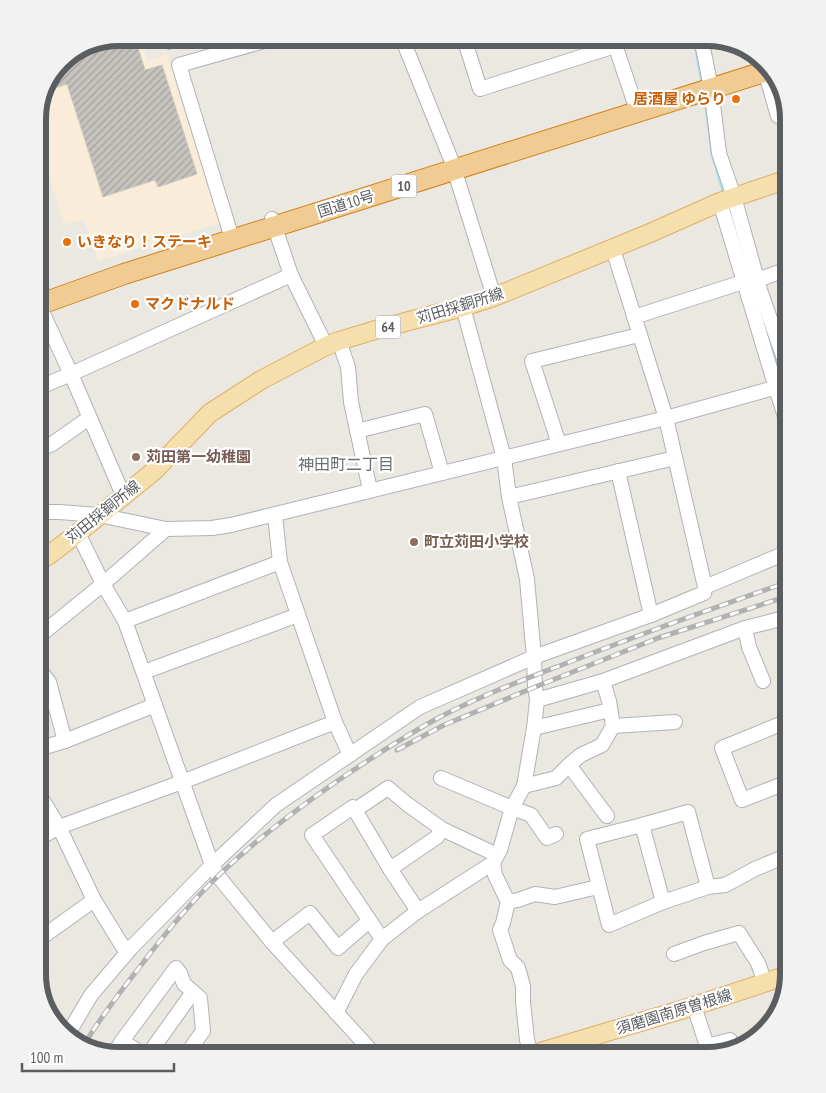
<svg xmlns="http://www.w3.org/2000/svg" width="826" height="1093" viewBox="0 0 826 1093" font-family="'PT Sans Narrow','Noto Sans JP',sans-serif">
<style>
.commercial{fill:#f9edd9}
.lines{fill:none;stroke-linecap:round;stroke-linejoin:round}
.stream{stroke:#a8ddf4;stroke-width:3}
.building{fill:url(#building-hatch);stroke:#cfc9c1}
.minor-casing{stroke:#afb3b6;stroke-width:16}
.major-casing{stroke:#e0ae66;stroke-width:20}
.highway-casing{stroke:#d3811a;stroke-width:22}
.minor{stroke:#fff;stroke-width:14}
.major{stroke:#f5e0ad;stroke-width:18}
.highway{stroke:#f0cc94;stroke-width:20}
.rail-casing{stroke:#b0b1b1;stroke-width:5}
.rail{stroke:#fff;stroke-width:3;stroke-dasharray:9;stroke-linecap:butt}
.food-dot{fill:#e8710a;stroke:#fff;stroke-width:2}
.education-dot{fill:#8d6e63;stroke:#fff;stroke-width:2}
.labels{text-anchor:middle;stroke-width:4.5;stroke-linejoin:round;paint-order:stroke}
.shield{fill:#fff;stroke:#8c8e90;stroke-width:1}
.shield-label{font-size:14px;font-weight:bold;fill:#5a5e61}
.food-label{font-size:15px;font-weight:bold;fill:#c56008;stroke:#fff;text-anchor:start}
.street-label{font-size:15px;fill:#5a5e61;stroke:#fff}
.education-label{font-size:15px;font-weight:bold;fill:#785e54;stroke:#fff;text-anchor:start}
.neighbourhood-label{font-size:16px;fill:#6b7073;stroke:#fff}
.rim{fill:none;stroke:#5a5e61;stroke-width:6}
</style>
<defs>
<pattern id="building-hatch" width="6" height="6" patternUnits="userSpaceOnUse" patternTransform="scale(1.25)"><rect width="6" height="6" fill="#c6c3be"/><path d="M-1 1l2-2M0 6l6-6M5 7l2-2" fill="none" stroke="#a4a29e"/></pattern>
</defs>
<rect width="100%" height="100%" fill="#ebe8e2"/>
<polygon class="commercial" points="120,38 140,38 148,61 167,54 220,223 98,261 84,220 64,224 38,141 38,114 65,58"/>
<g class="lines">
<g class="stream">
<polyline points="694,38 702,83"/>
<polyline points="705,97 712,154 724,194"/>
<polyline points="764,321 783,382"/>
<polyline points="785,388 788,399"/>
</g>
</g>
<g class="building">
<polygon points="120,38 135,38 145,70 162,65 197,174 158,187 155,180 103,197 67,84 50,90 65,58"/>
<polygon points="164,38 202,38 202,39 168,50"/>
</g>
<g class="lines">
<g class="minor-casing">
<g id="minor">
<polyline points="402,38 452,162 494,297"/>
<polyline points="464,38 480,89 615,46"/>
<polyline points="701,38 711,88 719,153 734,197 760,290 788,370"/>
<polyline points="613,39 635,104"/>
<polyline points="763,64 778,116 787,114"/>
<polyline points="720,202 776,388 788,426"/>
<polyline points="272,219 291,275 326,346"/>
<polyline points="230,232 179,65 275,38"/>
<polyline points="757,280 788,269"/>
<polyline points="38,303 71,374 123,495"/>
<polyline points="634,317 743,282"/>
<polyline points="339,341 348,367 351,402 370,490"/>
<polyline points="38,388 71,374 291,275"/>
<polyline points="357,431 425,414 442,473"/>
<polyline points="559,444 532,361 639,335"/>
<polyline points="38,450 52,444 89,418"/>
<polyline points="618,471 651,615"/>
<polyline points="509,497 675,458"/>
<polyline points="38,512 59,512 99,515 166,529 212,528 231,525 666,418 788,384"/>
<polyline points="275,515 280,562 335,722 350,755"/>
<polyline points="78,533 103,584 125,621 212,865 218,876 272,942 375,1055"/>
<polyline points="705,587 788,552"/>
<polyline points="125,621 280,562"/>
<polyline points="745,628 749,647 763,681"/>
<polyline points="38,637 103,584 166,529"/>
<polyline points="38,668 49,682 65,741"/>
<polyline points="144,672 298,615"/>
<polyline points="537,700 603,681 745,628 788,617"/>
<polyline points="613,726 675,722"/>
<polyline points="534,728 610,710"/>
<polyline points="38,749 65,741 155,705"/>
<polyline points="569,765 607,816"/>
<polyline points="441,778 512,808 531,815 547,838 556,834"/>
<polyline points="788,782 742,800 722,748 788,721"/>
<polyline points="524,786 556,778 569,765 581,755 602,745 613,726 609,701 603,681"/>
<polyline points="38,793 59,827 94,900 123,947 131,948"/>
<polyline points="355,810 353,807 312,835 382,939"/>
<polyline points="642,825 663,902"/>
<polyline points="38,839 59,827 182,782 335,722"/>
<polyline points="493,863 495,875 508,902 503,923 500,930 510,960 518,968 523,986 523,1002 527,1040 531,1055"/>
<polyline points="390,869 437,837 442,829"/>
<polyline points="708,887 688,812 642,825 587,839 609,925 663,902 708,887 725,885 755,869 788,855"/>
<polyline points="508,902 518,900 535,894 555,897 598,887"/>
<polyline points="418,911 390,869 355,810 388,788 407,804 442,829 497,855"/>
<polyline points="38,940 94,900"/>
<polyline points="272,942 310,913 338,948 369,921"/>
<polyline points="674,954 704,943 739,933 758,963 765,983"/>
<polyline points="694,1006 707,1046 730,1040 732,1048"/>
<polyline points="336,1013 356,974 382,939 418,911 493,863 500,850 512,808 524,786 534,728 537,700 535,687 534,657 527,579 509,497 504,458 463,307"/>
<polyline points="68,1034 91,995 131,948 212,865 276,805 420,707 534,657 651,615 704,593 705,587 666,418 613,249"/>
<polyline points="113,1055 122,1041"/>
<polyline points="144,1055 122,1041 176,968 180,973 184,984 200,998 203,1031 186,1055"/>
<polyline points="148,1055 193,992"/>
</g>
</g>
<g class="major-casing">
<g id="major">
<polyline points="38,561 49,555 78,533 154,471 210,413 261,380 326,346 339,341 382,328 463,307 494,297 650,233 720,202 788,179"/>
<polyline points="530,1055 694,1006 788,975"/>
</g>
</g>
<g class="highway-casing">
<polyline id="highway" points="38,305 124,274 770,70"/>
</g>
<use href="#minor" class="minor"/>
<use href="#major" class="major"/>
<use href="#highway" class="highway"/>
<g class="rail-casing">
<g id="rail">
<polyline points="397,750 444,725 535,687 658,638 788,596"/>
<path d="M 83,1046 C 100,1019 119,993 139,968 C 163,936 189,904 218,876 C 253,842 293,812 333,784 C 368,760 403,737 440,717 C 482,695 528,678 572,661 C 644,633 716,607 788,582"/>
</g>
</g>
<use href="#rail" class="rail"/>
</g>
<g class="food-dot">
<circle cx="736" cy="99" r="5"/>
<circle cx="67" cy="242" r="5"/>
<circle cx="135" cy="304" r="5"/>
</g>
<g class="education-dot">
<circle cx="136" cy="457" r="5"/>
<circle cx="414" cy="542" r="5"/>
</g>
<g class="labels">
<g class="shield">
<rect x="391.5" y="174.5" width="25" height="23" rx="4"/>
<rect x="375.5" y="315.5" width="25" height="23" rx="4"/>
</g>
<g class="shield-label">
<text x="404" y="191">10</text>
<text x="388" y="332">64</text>
</g>
<g class="food-label">
<text x="726" y="104" text-anchor="end">居酒屋 ゆらり</text>
<text x="77" y="247">いきなり！ステーキ</text>
<text x="145" y="309">マクドナルド</text>
</g>
<g class="street-label">
<text transform="translate(346 204) rotate(-17)" y="5">国道10号</text>
<text transform="translate(460 306) rotate(-17)" y="5">苅田採銅所線</text>
<text transform="translate(103 512) rotate(-39)" y="5">苅田採銅所線</text>
<text transform="translate(674 1012) rotate(-17)" y="5">須磨園南原曽根線</text>
</g>
<g class="education-label">
<text x="146" y="462">苅田第一幼稚園</text>
<text x="424" y="547">町立苅田小学校</text>
</g>
<g class="neighbourhood-label">
<text x="346" y="470">神田町二丁目</text>
</g>
</g>
<path d="M0 0H826V1093H0ZM119 46H707A73 73 0 0 1 780 119V974A73 73 0 0 1 707 1047H119A73 73 0 0 1 46 974V119A73 73 0 0 1 119 46Z" fill="#f2f2f2" fill-rule="evenodd"/>
<path class="rim" d="M119 46H707A73 73 0 0 1 780 119V974A73 73 0 0 1 707 1047H119A73 73 0 0 1 46 974V119A73 73 0 0 1 119 46Z"/>
<path d="M22 1063v8h152v-8" fill="none" stroke="#5a5e61" stroke-width="2.5"/>
<text x="30" y="1063" font-size="15" fill="#5a5e61" stroke="#ffffff" stroke-width="4" paint-order="stroke">100 m</text>
</svg>
